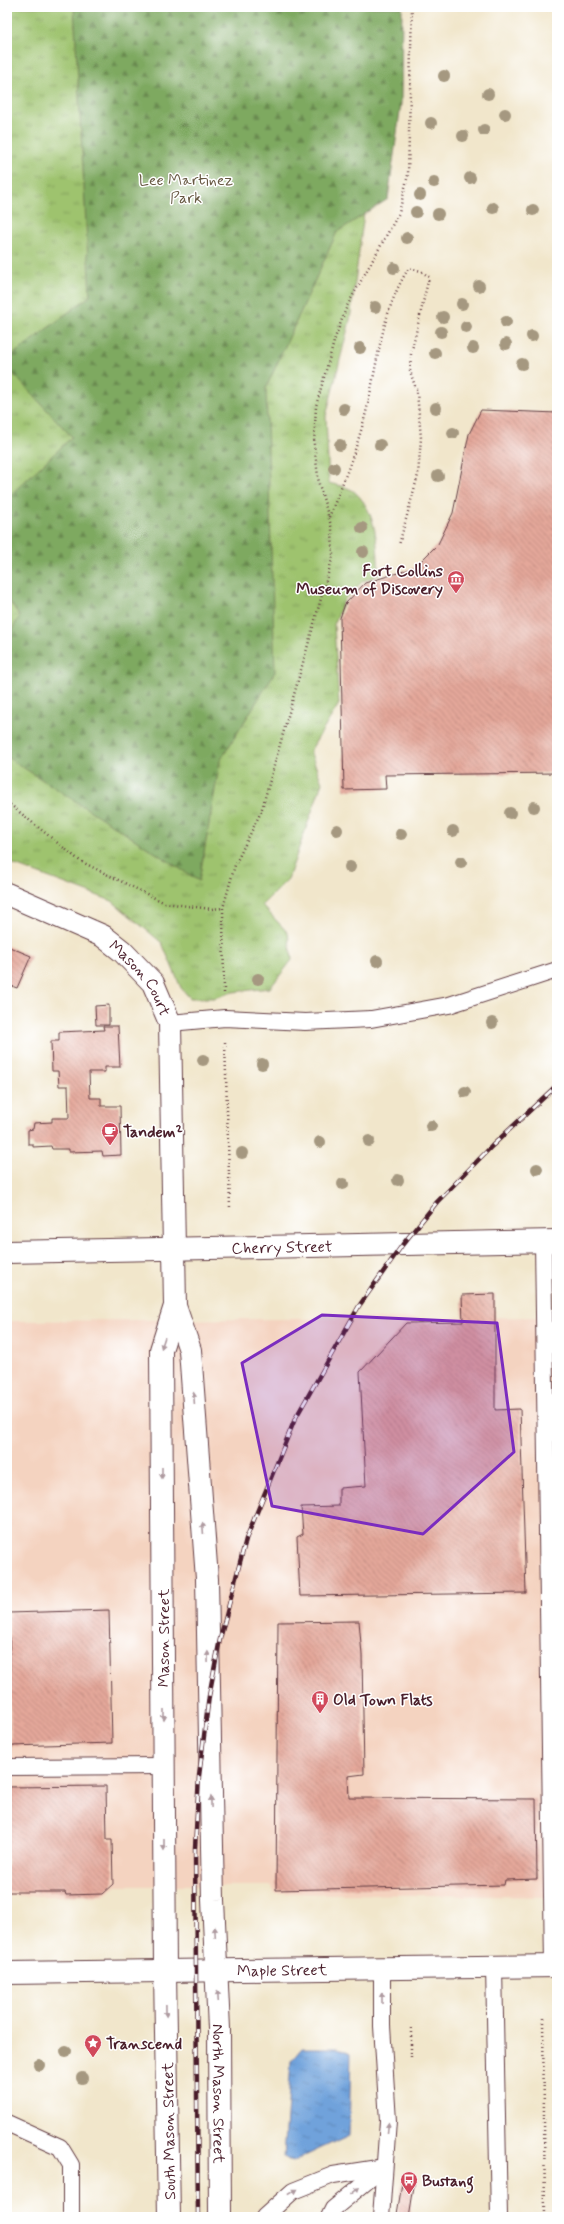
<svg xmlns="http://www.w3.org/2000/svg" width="564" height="2224" viewBox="0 0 564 2224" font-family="Mynerve,sans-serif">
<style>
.built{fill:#f4d3c0}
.grass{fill:url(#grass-tufts);stroke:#74714c}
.forest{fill:url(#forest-firs);stroke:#646446}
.water{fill:url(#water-ripples);stroke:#5c6083}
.building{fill:url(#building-back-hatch)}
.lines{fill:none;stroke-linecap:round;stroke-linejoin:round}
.lane-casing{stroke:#633d43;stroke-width:18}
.street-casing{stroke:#633d43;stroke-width:24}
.secondary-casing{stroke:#633d43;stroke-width:24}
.path{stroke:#633d43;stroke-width:2.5;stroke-dasharray:1 3;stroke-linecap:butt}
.lane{stroke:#fff;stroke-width:16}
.street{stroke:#fff;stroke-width:22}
.secondary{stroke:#fff;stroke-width:22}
.rail-casing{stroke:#4a1f2b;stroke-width:4.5}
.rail{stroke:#fff;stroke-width:3;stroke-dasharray:9;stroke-linecap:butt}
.tree{fill:#a59880}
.oneway{fill:#ae9aa0}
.marked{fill:#7b2cbf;fill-opacity:0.2;stroke:#7b2cbf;stroke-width:3;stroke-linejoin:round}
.labels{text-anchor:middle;stroke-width:3;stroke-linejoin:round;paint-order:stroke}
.park-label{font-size:16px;fill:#675842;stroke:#fff}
.poi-label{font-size:16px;font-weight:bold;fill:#4a1f2b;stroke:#fff;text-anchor:start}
.street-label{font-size:16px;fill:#4a1f2b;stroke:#fff}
</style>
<defs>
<pattern id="grass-tufts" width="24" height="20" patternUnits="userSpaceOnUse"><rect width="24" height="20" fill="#9ec36e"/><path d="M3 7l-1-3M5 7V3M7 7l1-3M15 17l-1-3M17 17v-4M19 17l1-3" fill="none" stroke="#839e5b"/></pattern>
<pattern id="forest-firs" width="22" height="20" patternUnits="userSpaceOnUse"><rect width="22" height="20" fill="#7ea961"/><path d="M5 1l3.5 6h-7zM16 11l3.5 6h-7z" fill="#698950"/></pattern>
<pattern id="water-ripples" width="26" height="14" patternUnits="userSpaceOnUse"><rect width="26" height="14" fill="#6fa2db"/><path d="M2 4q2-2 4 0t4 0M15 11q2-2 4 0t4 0" fill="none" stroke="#5d83b2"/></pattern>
<pattern id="building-back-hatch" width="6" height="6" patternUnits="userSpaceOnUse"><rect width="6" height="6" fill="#e4a79a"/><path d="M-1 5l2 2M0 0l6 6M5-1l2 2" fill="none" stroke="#bb877e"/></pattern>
</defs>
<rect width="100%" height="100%" fill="#fff"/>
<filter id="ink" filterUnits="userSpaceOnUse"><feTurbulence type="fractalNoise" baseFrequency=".025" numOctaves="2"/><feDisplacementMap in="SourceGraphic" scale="8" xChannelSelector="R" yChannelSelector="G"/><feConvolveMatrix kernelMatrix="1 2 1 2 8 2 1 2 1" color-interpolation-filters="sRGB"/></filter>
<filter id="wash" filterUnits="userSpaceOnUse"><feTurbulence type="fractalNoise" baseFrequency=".012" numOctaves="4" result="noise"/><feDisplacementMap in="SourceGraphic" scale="16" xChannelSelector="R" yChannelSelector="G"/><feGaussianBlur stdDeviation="0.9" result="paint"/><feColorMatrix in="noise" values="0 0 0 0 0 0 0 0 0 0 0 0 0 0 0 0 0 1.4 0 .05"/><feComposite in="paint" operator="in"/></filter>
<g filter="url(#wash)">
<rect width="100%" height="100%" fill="#f1e6cb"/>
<polygon class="built" points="557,1317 557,1897 274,1893 272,1886 117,1886 103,1896 7,1896 7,1321"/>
<path class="grass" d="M 7,7 L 391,7 L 350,320 L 326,416 L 329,483 C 336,485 349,487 355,492 C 378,514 377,546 379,575 L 363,581 L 344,600 L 334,625 L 339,704 L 310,751 L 322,783 L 288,879 L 262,905 L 288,933 L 292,960 L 270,988 L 233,992 L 214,998 L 190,998 L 181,988 L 162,943 L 112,901 L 7,862 Z"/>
<polygon class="forest" points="74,7 402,7 401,104 388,199 337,232 266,388 275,672 220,761 199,881 7,757 7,638 20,616 7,598 7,498 72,437 7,367 7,359 90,296"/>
<polygon class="water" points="302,2048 338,2048 351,2053 349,2135 292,2162 284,2157 291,2061"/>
<g id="blocks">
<g class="building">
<polygon points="481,410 557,413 557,773 385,775 386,789 344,790 340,618 345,604 365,583 414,568 438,544 453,513 469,434"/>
<polygon points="7,946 31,956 17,988 9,985 7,990"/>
<polygon points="109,1005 109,1025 96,1025 95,1006"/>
<polygon points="103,1026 118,1026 120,1067 105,1067 105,1072 89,1072 90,1098 101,1098 101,1106 120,1106 121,1155 103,1156 102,1151 69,1152 69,1149 52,1149 51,1146 33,1147 33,1144 28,1144 28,1130 33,1129 34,1123 52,1122 52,1118 69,1118 68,1086 59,1086 58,1071 52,1071 51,1041 59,1041 59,1032 104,1030"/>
<polygon points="495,1294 495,1410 520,1409 526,1593 300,1596 297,1537 303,1534 301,1507 339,1506 339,1488 366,1486 360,1372 406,1323 463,1322 462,1295"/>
<polygon points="109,1610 112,1743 11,1746 9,1613"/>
<polygon points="359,1621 362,1655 364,1774 348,1776 349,1798 536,1799 537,1879 505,1880 504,1885 276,1890 278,1622"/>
<polygon points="106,1786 107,1840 112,1840 113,1884 102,1894 66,1895 65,1892 7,1892 7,1787"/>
<polygon points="403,2178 415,2180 409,2217 397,2214"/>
</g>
</g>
</g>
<g filter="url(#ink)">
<use href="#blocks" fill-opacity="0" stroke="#633d43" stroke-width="1"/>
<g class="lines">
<g class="lane-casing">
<g id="lane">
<polyline points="170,1023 225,1018 305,1022 371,1019 449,1005 557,970"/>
<polyline points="543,1241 553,1967"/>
<polyline points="7,1767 164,1766"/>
<polyline points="494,1967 499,2217"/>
<polyline points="7,2123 60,2147 71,2165 71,2217"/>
<polyline points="264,2217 293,2191 333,2175 384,2167"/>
<polyline points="329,2217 333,2209 383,2168"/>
<polyline points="381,2217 388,2121 382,2026 382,1968"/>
</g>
</g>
<g class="street-casing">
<g id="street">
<path id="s1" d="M 7,894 L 103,936 L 122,951 L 153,983 L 170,1023 L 174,1249"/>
<path id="s2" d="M 7,1973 L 557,1966"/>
</g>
</g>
<g class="secondary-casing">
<g id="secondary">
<path id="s3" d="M 174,1249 L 175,1306 L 190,1350 L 207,1579 L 213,1900 L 219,2029 L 220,2217"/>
<path id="s4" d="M 7,1252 L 557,1241"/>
<polyline points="169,2217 165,1972 161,1350 175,1306"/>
</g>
</g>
<g class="path">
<path d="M 329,517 C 344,481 358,446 367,408 C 378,361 382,309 409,268 L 421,271 L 429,277 L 411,354 L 410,371 L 417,392 L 421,438 L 418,475 L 399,545"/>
<polyline points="7,802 80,861 165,903 211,909 223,908"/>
<polyline points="224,993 223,908 235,865 261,812 333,556 332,529 319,484 314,444 316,406 335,338 347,306 399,213 408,175 412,7"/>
<polyline points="225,1042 230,1208"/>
<polyline points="543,2018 545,2217"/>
<polyline points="411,2057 411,2025"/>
</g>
<use href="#lane" class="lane"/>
<use href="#street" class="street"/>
<use href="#secondary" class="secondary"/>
<g class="rail-casing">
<polyline id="rail" points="198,2217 195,1848 199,1776 209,1696 220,1639 246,1539 295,1419 359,1306 403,1244 437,1202 492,1146 557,1085"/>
</g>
<use href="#rail" class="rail"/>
</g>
<g class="tree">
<circle cx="444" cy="76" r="6"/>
<circle cx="488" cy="94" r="6"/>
<circle cx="505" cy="114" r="6"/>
<circle cx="431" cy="123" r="6"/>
<circle cx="484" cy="130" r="6"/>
<circle cx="463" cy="136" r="6"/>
<circle cx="470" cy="178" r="6"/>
<circle cx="434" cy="182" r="6"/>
<circle cx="420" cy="195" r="6"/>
<circle cx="493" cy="208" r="6"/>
<circle cx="533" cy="210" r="6"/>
<circle cx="416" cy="212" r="6"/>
<circle cx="438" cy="214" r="6"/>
<circle cx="407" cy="238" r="6"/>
<circle cx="394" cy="268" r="6"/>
<circle cx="479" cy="286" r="6"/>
<circle cx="462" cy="304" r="6"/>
<circle cx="375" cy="307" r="6"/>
<circle cx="443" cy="317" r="6"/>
<circle cx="506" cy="322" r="6"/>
<circle cx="466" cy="327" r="6"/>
<circle cx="441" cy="332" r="6"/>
<circle cx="532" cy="336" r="6"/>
<circle cx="506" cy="344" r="6"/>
<circle cx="360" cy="348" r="6"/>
<circle cx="473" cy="348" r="6"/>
<circle cx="435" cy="353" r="6"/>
<circle cx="522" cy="364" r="6"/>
<circle cx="436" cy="408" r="6"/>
<circle cx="344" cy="409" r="6"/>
<circle cx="453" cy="433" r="6"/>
<circle cx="340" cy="445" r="6"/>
<circle cx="380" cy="445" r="6"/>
<circle cx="334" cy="468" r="6"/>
<circle cx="438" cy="476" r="6"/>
<circle cx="362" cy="528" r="6"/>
<circle cx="363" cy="552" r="6"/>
<circle cx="534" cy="807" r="6"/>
<circle cx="510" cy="813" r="6"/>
<circle cx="337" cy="830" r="6"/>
<circle cx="453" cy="831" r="6"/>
<circle cx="401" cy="834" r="6"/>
<circle cx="461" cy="862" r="6"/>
<circle cx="350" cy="867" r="6"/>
<circle cx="377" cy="961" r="6"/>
<circle cx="258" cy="979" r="6"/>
<circle cx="492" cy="1023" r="6"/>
<circle cx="203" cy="1060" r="6"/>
<circle cx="262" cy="1064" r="6"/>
<circle cx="465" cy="1092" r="6"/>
<circle cx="431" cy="1126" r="6"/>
<circle cx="369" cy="1141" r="6"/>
<circle cx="320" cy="1142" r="6"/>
<circle cx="242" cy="1153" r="6"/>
<circle cx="537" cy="1169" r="6"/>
<circle cx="398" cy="1180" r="6"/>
<circle cx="343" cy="1184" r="6"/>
<circle cx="66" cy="2051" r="6"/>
<circle cx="39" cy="2065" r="6"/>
<circle cx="82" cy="2078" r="6"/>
</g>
<defs><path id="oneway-solid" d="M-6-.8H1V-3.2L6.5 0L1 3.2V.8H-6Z"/></defs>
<g class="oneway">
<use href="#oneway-solid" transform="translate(163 1343) rotate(108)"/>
<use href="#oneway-solid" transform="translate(194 1398) rotate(-94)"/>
<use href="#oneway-solid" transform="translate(162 1473) rotate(90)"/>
<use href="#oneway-solid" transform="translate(203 1528) rotate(-94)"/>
<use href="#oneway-solid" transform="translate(208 1657) rotate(-91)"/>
<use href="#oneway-solid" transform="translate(164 1715) rotate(90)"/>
<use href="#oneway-solid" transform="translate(211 1802) rotate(-91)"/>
<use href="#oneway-solid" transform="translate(164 1845) rotate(90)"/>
<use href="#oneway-solid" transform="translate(215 1932) rotate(-93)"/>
<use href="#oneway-solid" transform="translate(218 1996) rotate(-93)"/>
<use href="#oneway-solid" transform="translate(382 1998) rotate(-90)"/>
<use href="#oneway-solid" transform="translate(166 2011) rotate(89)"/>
<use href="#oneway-solid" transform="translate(388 2128) rotate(-85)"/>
<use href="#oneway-solid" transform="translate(355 2191) rotate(-39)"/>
<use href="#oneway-solid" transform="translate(293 2192) rotate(-31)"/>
</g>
</g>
<path class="marked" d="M 322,1315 L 497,1323 L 514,1452 L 423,1534 L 272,1506 L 242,1363 Z"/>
<defs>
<g id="museum-pin" transform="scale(0.9)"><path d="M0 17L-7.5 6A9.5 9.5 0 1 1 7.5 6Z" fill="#d1495b" stroke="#fff"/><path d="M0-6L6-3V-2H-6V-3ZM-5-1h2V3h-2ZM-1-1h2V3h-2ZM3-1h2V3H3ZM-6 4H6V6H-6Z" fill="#fff"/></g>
<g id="cafe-pin" transform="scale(0.9)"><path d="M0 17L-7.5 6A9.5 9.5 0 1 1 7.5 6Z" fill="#d1495b" stroke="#fff"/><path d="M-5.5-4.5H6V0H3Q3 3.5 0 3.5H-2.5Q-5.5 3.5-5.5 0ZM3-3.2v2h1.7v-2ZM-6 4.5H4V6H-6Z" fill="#fff"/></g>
<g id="building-pin" transform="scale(0.9)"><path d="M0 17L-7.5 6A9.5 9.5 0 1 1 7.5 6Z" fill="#d1495b" stroke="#fff"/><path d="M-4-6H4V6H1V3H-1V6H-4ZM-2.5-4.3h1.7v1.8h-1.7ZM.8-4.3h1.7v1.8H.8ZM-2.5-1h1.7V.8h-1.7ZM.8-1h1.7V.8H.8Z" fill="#fff"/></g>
<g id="sight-pin" transform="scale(0.9)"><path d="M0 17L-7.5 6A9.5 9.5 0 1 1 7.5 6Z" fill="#d1495b" stroke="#fff"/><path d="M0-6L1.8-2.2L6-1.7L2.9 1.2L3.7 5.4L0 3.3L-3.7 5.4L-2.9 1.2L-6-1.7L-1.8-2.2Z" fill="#fff"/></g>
<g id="bus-pin" transform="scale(0.9)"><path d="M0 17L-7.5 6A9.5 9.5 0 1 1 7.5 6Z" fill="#d1495b" stroke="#fff"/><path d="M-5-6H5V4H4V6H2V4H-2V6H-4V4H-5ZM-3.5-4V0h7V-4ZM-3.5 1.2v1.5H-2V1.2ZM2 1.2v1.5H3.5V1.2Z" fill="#fff"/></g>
</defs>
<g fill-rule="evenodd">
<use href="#museum-pin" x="456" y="579"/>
<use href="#cafe-pin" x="110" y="1131"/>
<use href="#building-pin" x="320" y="1699"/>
<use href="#sight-pin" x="93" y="2043"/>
<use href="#bus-pin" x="409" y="2180"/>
</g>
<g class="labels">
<g class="park-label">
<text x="186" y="185">Lee Martinez<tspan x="186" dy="18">Park</tspan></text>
</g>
<g class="poi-label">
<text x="443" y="576" text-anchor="end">Fort Collins<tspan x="443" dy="18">Museum of Discovery</tspan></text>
<text x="123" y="1137">Tandem²</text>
<text x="333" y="1705">Old Town Flats</text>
<text x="106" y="2049">Transcend</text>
<text x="422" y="2186">Bustang</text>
</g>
<g class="street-label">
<text dy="6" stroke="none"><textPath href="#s1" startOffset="162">Mason Court</textPath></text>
<text dy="6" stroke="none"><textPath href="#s4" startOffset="275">Cherry Street</textPath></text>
<text transform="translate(163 1638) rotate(-90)" y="6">Mason Street</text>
<text dy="6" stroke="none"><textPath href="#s2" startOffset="275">Maple Street</textPath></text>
<text dy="6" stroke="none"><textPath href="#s3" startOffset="848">North Mason Street</textPath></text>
<text transform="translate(168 2131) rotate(-91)" y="6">South Mason Street</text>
</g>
</g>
<rect width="564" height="2224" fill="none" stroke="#fff" stroke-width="24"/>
</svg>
